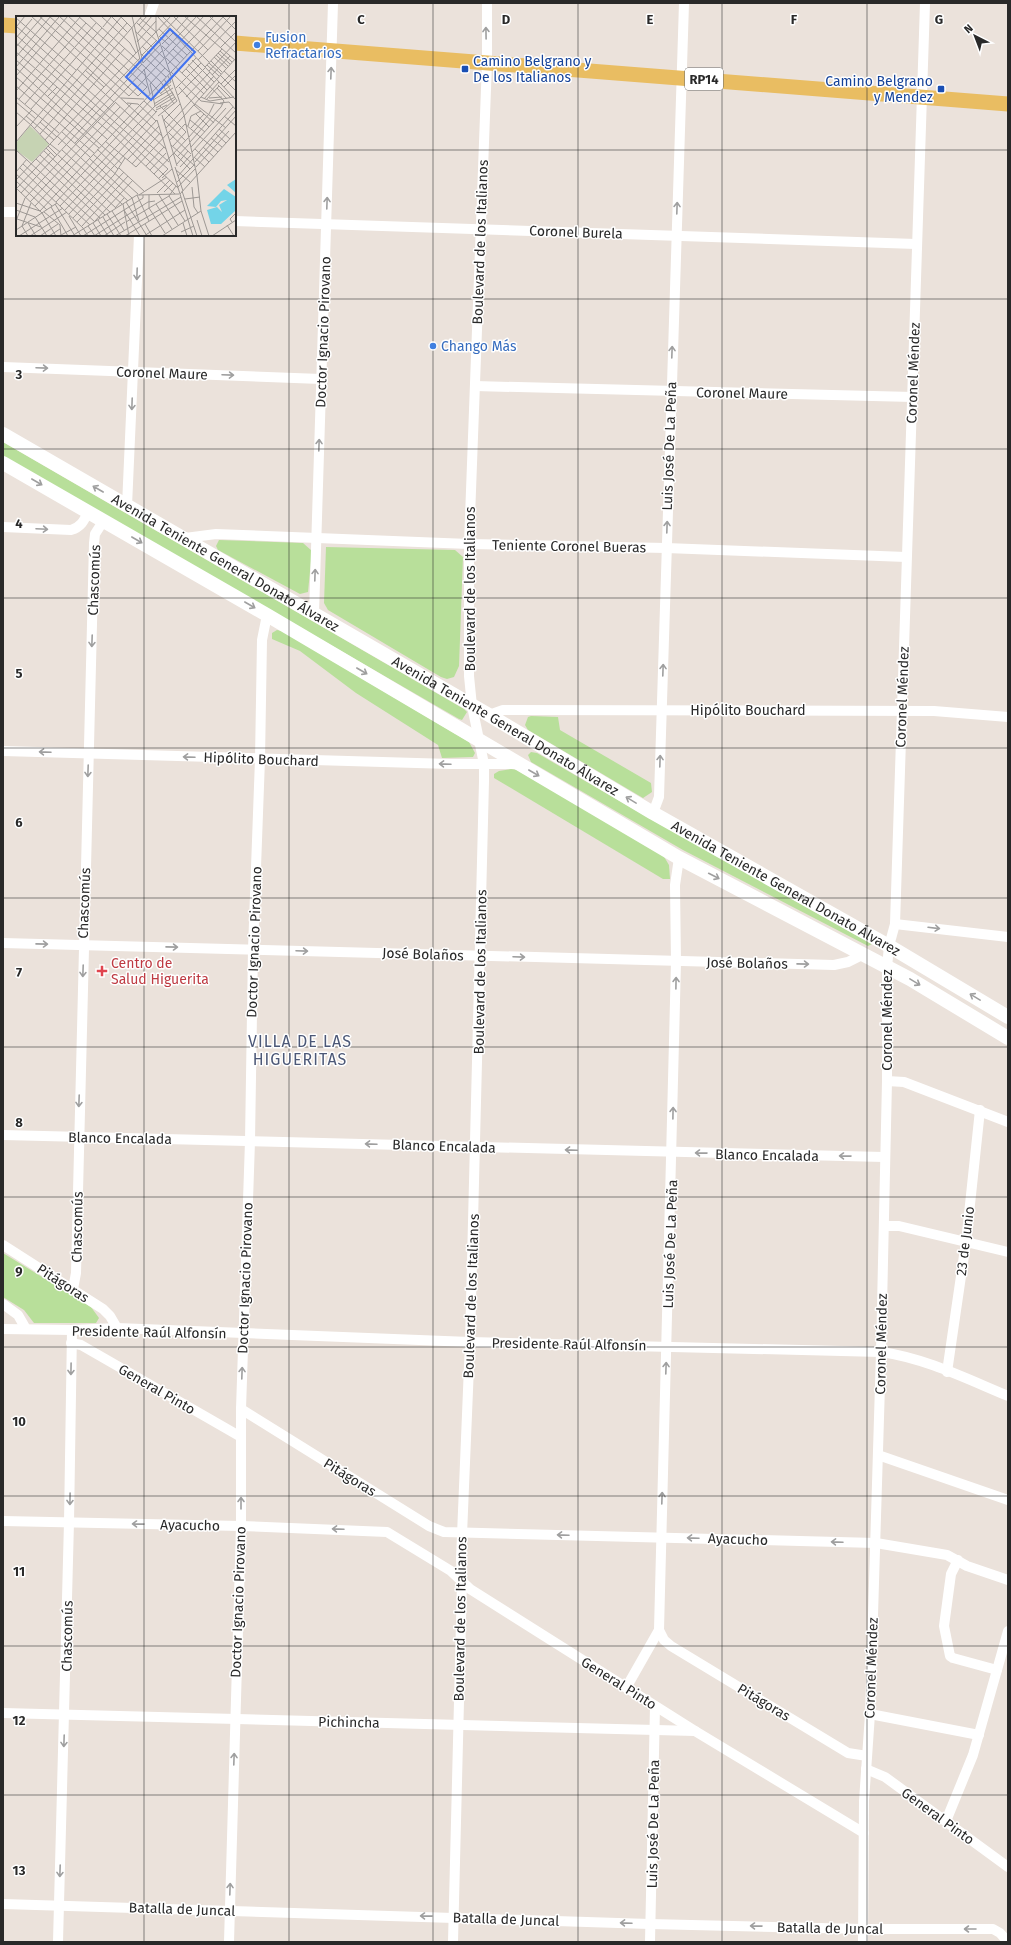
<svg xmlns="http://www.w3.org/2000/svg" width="1011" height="1945" viewBox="0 0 1011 1945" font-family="'Fira Sans',sans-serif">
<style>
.green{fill:#b8df9a}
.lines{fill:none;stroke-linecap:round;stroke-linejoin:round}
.street{stroke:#fff;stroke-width:10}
.secondary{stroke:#fff;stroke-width:14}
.primary{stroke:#e9bd62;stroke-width:15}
.oneway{stroke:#9f9f9f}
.grid{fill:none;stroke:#292929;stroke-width:1;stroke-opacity:0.55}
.shop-dot{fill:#3f7fe0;stroke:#fff;stroke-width:1.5}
.transit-dot{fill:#1a4fb4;stroke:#fff;stroke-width:1.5}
.health-dot{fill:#e0444e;stroke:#fff;stroke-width:1.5}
.labels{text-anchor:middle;stroke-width:3;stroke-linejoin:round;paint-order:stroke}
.shield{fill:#fff;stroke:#696969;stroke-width:1}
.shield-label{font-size:13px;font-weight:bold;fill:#292929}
.shop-label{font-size:14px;fill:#366cbe;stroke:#fff;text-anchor:start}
.transit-label{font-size:14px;fill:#164399;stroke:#fff;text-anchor:start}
.street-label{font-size:14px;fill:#292929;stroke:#fff}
.health-label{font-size:14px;fill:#be3a42;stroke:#fff;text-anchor:start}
.quarter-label{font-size:16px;letter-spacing:1px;fill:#4c5877;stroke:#fff}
.inset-road{fill:none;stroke:#9d9894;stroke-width:1}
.view{fill:#4273f0;fill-opacity:0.15;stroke:#4273f0;stroke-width:2}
.inset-edge{fill:none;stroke:#292929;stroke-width:2}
.grid-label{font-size:13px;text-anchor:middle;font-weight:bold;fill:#292929;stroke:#fff;stroke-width:3;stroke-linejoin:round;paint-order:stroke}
</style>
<rect width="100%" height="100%" fill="#ebe2db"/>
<g class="green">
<polygon points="3,442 464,709 467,712 462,720 459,719 3,456"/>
<polygon points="219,540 303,543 312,551 308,592 300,594 218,550 216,546"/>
<polygon points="326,547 455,550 463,557 459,666 454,677 447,679 441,677 328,610 324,603"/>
<polygon points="277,630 282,631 469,742 475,753 473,757 442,758 438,745 356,693 300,651 272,639 272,633"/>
<polygon points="531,716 558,717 560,730 651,783 652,792 643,798 528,730 525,725 528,717"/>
<polygon points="531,752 537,753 654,821 872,944 868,946 683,850 531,762 528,755"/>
<polygon points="511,769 517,770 663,855 669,865 670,879 663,879 494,778 494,774 499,771"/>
<polygon points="3,1253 91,1307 99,1318 96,1323 34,1323 24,1310 3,1297"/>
</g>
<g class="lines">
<g class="street">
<polyline points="149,17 154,3"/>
<polyline points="3,212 17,212"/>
<polyline points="235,221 916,244"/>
<polyline points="3,367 321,379"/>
<polyline points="475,386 913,397"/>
<polyline points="127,506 139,235"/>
<path d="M 3,527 L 71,530 C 81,527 84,521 88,512"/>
<polyline points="185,538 216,534 469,544 666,548 906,557"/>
<polyline points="314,614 333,3"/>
<polyline points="489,715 503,710 934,711 1008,717"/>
<polyline points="3,751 451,764 519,764"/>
<polyline points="653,813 659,797 684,3"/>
<polyline points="679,858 675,885 676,962 659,1630 664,1640 671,1646 848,1753 867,1756"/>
<polyline points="895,924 1008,937"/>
<polyline points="3,943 834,965 848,962 864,954"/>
<polyline points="887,1081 904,1082 1008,1122"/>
<polyline points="3,1135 884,1157"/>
<polyline points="884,1226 899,1226 1008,1252"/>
<polyline points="3,1245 103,1309 110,1316 117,1328"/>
<polyline points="73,1289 76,1273 94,543 95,534 104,520"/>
<polyline points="3,1304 18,1315 26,1329"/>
<path d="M 3,1329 L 72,1330 L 117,1328 L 470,1342 L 881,1352 C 925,1358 967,1379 1008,1396"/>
<polyline points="71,1343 81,1345 241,1437"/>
<polyline points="947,1372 966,1242 980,1110"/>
<polyline points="241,1409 429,1526 444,1532 876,1543 947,1555 967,1566 1008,1580"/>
<polyline points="878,1455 1008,1500"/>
<polyline points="3,1521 241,1526 387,1532 451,1571 470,1589 695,1731 864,1833"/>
<polyline points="958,1560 951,1574 944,1626 950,1656 953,1658 997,1670"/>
<polyline points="626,1688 659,1630"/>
<polyline points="3,1713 695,1731"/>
<polyline points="870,1714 979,1735"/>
<polyline points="866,1769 885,1777 1008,1867"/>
<polyline points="946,1821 973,1755 1008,1631"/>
<polyline points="3,1904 650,1924 863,1929 993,1929 1000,1933 1008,1942"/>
<polyline points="58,1942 69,1522 72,1330"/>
<polyline points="229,1942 241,1526 241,1409 250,1141 253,949 260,759 262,640 267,615"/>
<polyline points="453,1942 462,1581 461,1559 470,1342 484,781 484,764 472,706 469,676 469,544 487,62 487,3"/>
<polyline points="650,1942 655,1706"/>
<polyline points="863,1942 864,1801 870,1714 881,1352 887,1081 887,967 889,946 895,924 925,3"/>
</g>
<g class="secondary">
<path id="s1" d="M 3,434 L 489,715 L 653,813 L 889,946 L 1008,1017"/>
<polyline points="3,463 267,615 679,858 910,979 1008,1038"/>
</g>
<g class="primary">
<polyline points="3,25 17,26"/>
<polyline points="235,43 1008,104"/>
</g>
</g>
<defs><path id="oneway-shaft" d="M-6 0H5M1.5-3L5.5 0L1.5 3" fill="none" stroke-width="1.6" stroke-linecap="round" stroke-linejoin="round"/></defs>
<g class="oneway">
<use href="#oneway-shaft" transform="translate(486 33) rotate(-91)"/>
<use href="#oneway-shaft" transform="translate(331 73) rotate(-88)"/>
<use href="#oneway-shaft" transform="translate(327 203) rotate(-88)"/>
<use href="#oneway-shaft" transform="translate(677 208) rotate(-88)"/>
<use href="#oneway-shaft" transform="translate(137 274) rotate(92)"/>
<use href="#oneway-shaft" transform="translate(672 352) rotate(-88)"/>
<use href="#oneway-shaft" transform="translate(42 368) rotate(2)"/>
<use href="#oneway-shaft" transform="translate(228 375) rotate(2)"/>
<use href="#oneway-shaft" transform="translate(132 404) rotate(92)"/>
<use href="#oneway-shaft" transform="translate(319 445) rotate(-88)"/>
<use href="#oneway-shaft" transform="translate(37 482) rotate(30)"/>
<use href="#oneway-shaft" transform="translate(98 489) rotate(-150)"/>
<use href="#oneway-shaft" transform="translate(667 527) rotate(-88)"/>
<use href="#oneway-shaft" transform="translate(42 529) rotate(3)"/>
<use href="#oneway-shaft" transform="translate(137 540) rotate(30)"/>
<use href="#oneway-shaft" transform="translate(315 575) rotate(-88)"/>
<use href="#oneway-shaft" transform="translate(250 605) rotate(30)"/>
<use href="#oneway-shaft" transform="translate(92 641) rotate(92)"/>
<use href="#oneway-shaft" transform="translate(663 670) rotate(-88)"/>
<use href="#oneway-shaft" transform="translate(362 671) rotate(30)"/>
<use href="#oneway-shaft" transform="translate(45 752) rotate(-178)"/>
<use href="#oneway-shaft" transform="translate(189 757) rotate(-178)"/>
<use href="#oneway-shaft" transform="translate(660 761) rotate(-88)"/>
<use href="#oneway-shaft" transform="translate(445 764) rotate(-178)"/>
<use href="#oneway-shaft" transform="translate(88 771) rotate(92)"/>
<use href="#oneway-shaft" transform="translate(534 773) rotate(30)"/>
<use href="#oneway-shaft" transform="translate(631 800) rotate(-149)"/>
<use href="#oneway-shaft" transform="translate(714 876) rotate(27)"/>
<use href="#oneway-shaft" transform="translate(934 928) rotate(7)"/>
<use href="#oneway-shaft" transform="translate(42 944) rotate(1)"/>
<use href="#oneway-shaft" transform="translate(172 947) rotate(1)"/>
<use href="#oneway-shaft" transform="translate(302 951) rotate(2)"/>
<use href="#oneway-shaft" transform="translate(519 957) rotate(2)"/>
<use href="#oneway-shaft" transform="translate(803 964) rotate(1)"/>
<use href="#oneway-shaft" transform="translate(83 971) rotate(92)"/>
<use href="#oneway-shaft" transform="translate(915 982) rotate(31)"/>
<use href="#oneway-shaft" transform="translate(676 983) rotate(-89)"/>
<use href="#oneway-shaft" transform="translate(975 997) rotate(-149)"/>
<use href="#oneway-shaft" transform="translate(79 1101) rotate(92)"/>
<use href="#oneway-shaft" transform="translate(673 1113) rotate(-89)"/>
<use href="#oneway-shaft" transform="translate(371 1144) rotate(-178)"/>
<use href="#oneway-shaft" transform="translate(571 1150) rotate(-178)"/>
<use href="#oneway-shaft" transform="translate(701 1153) rotate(-179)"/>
<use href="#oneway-shaft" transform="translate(845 1156) rotate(-179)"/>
<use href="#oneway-shaft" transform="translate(666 1368) rotate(-88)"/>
<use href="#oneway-shaft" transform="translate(71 1369) rotate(91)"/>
<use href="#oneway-shaft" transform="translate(242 1373) rotate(-88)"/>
<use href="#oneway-shaft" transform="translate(662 1498) rotate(-88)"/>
<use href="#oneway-shaft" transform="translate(70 1499) rotate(91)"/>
<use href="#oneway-shaft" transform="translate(241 1503) rotate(-90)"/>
<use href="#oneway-shaft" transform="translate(138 1524) rotate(-179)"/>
<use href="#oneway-shaft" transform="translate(338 1529) rotate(-178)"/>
<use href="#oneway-shaft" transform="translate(563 1535) rotate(-178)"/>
<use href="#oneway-shaft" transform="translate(693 1538) rotate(-178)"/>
<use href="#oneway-shaft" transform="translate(837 1542) rotate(-178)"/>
<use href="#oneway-shaft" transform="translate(64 1741) rotate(92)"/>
<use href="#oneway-shaft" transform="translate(234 1759) rotate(-88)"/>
<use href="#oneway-shaft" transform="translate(60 1871) rotate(92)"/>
<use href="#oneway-shaft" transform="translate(230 1889) rotate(-88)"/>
<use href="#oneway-shaft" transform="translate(426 1916) rotate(-179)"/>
<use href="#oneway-shaft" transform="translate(626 1923) rotate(-178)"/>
<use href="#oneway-shaft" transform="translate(756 1926) rotate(-179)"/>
<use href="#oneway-shaft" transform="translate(970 1929) rotate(-180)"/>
</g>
<path class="grid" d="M 144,3 L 144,17M 289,3 L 289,1942M 433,3 L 433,1942M 578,3 L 578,1942M 722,3 L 722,1942M 867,3 L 867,1942M 3,150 L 17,150M 235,150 L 1008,150M 144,235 L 144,1942M 3,299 L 1008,299M 3,449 L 1008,449M 3,598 L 1008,598M 3,748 L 1008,748M 3,898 L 1008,898M 3,1047 L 1008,1047M 3,1197 L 1008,1197M 3,1347 L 1008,1347M 3,1496 L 1008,1496M 3,1646 L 1008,1646M 3,1795 L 1008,1795"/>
<g class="shop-dot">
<circle cx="257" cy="45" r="4"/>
<circle cx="433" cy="346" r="4"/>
</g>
<g class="transit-dot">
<rect x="461" y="65" width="8" height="8" rx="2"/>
<rect x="937" y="85" width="8" height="8" rx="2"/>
</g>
<path class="health-dot" d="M100 965h4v4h4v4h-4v4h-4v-4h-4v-4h4z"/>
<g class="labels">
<rect class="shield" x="685" y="68" width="38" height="22" rx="3"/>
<g class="shield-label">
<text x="704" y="84">RP14</text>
</g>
<g class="shop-label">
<text x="265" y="42">Fusion<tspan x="265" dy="16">Refractarios</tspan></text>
<text x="441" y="351">Chango Más</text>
</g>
<g class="transit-label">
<text x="473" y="66">Camino Belgrano y<tspan x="473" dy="16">De los Italianos</tspan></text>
<text x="933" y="86" text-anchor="end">Camino Belgrano<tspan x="933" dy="16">y Mendez</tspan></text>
</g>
<g class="street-label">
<text transform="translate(576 232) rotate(2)" y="5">Coronel Burela</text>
<text transform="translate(480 242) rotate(-88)" y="5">Boulevard de los Italianos</text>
<text transform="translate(323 332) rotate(-88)" y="5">Doctor Ignacio Pirovano</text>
<text transform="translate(162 373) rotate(2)" y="5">Coronel Maure</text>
<text transform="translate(913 373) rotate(-88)" y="5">Coronel Méndez</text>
<text transform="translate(742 393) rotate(1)" y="5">Coronel Maure</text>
<text transform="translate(669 446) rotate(-88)" y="5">Luis José De La Peña</text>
<text transform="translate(569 546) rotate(1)" y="5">Teniente Coronel Bueras</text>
<text dy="5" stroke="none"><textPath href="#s1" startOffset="257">Avenida Teniente General Donato Álvarez</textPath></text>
<text transform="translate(94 580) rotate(-88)" y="5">Chascomús</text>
<text transform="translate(470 589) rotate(-90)" y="5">Boulevard de los Italianos</text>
<text transform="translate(902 697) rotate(-88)" y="5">Coronel Méndez</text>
<text x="748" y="715">Hipólito Bouchard</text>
<text dy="5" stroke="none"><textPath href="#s1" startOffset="581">Avenida Teniente General Donato Álvarez</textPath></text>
<text transform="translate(261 759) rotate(2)" y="5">Hipólito Bouchard</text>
<text dy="5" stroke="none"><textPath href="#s1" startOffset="905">Avenida Teniente General Donato Álvarez</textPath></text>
<text transform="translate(84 903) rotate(-88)" y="5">Chascomús</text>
<text transform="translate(254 942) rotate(-88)" y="5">Doctor Ignacio Pirovano</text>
<text transform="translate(423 954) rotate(2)" y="5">José Bolaños</text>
<text transform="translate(747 963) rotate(1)" y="5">José Bolaños</text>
<text transform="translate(480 972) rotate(-89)" y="5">Boulevard de los Italianos</text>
<text transform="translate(887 1020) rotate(-90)" y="5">Coronel Méndez</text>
<text transform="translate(120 1138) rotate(1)" y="5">Blanco Encalada</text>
<text transform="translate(444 1146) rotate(2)" y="5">Blanco Encalada</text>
<text transform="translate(767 1155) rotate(1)" y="5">Blanco Encalada</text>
<text transform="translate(77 1227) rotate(-89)" y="5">Chascomús</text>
<text transform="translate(965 1241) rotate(-83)" y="5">23 de Junio</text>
<text transform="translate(670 1244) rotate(-88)" y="5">Luis José De La Peña</text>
<text transform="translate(245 1278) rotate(-88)" y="5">Doctor Ignacio Pirovano</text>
<text transform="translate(63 1283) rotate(33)" y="5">Pitágoras</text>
<text transform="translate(471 1296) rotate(-88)" y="5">Boulevard de los Italianos</text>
<text transform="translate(149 1332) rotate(1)" y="5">Presidente Raúl Alfonsín</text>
<text transform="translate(569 1344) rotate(1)" y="5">Presidente Raúl Alfonsín</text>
<text transform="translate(881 1344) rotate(-89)" y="5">Coronel Méndez</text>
<text transform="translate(157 1389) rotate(30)" y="5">General Pinto</text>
<text transform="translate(350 1477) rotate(32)" y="5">Pitágoras</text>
<text transform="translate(190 1525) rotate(1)" y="5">Ayacucho</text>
<text transform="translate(738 1539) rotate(2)" y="5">Ayacucho</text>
<text transform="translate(238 1602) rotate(-88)" y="5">Doctor Ignacio Pirovano</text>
<text transform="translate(460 1619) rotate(-89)" y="5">Boulevard de los Italianos</text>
<text transform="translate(67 1636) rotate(-89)" y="5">Chascomús</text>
<text transform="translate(871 1668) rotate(-88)" y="5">Coronel Méndez</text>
<text transform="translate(619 1683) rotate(32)" y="5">General Pinto</text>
<text transform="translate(764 1702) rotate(31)" y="5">Pitágoras</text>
<text transform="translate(349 1722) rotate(1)" y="5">Pichincha</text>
<text transform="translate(938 1816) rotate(36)" y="5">General Pinto</text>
<text transform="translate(653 1824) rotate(-89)" y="5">Luis José De La Peña</text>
<text transform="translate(182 1909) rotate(2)" y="5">Batalla de Juncal</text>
<text transform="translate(506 1919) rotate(2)" y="5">Batalla de Juncal</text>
<text transform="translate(830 1928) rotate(1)" y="5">Batalla de Juncal</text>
</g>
<g class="health-label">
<text x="111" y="968">Centro de<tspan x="111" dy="16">Salud Higuerita</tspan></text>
</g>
<g class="quarter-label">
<text x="300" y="1047">VILLA DE LAS<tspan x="300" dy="18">HIGUERITAS</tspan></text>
</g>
</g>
<g transform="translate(16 16)">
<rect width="220" height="220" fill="#ebe2db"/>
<path d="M 14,110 L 33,128 L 16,146 L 0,134 L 0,127 Z" fill="#c6d3b3"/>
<path d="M 220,163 L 220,177 L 211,169 ZM 208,173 L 220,181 L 219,195 L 205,208 L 195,208 L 191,194 L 201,191 L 206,196 L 203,189 L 211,184 L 205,185 L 200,191 L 191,190 Z" fill="#73d4e8"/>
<path class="inset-road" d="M 15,0 L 146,120 L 177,220M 23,0 L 113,80M 33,0 L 122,80M 52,0 L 131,71M 62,0 L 129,59 L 134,78M 73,0 L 117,40M 85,0 L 114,27 L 120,37M 95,0 L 111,16M 104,0 L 116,12 L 125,47M 116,0 L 127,47M 140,0 L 140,15 L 168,99 L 181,160 L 185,195 L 193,220M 141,0 L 220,84M 146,0 L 193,46M 157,0 L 192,34M 168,0 L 220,45M 180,0 L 220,37M 193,0 L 220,26M 207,1 L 220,14M 0,2 L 60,54M 124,2 L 140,16M 121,7 L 143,27M 123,9 L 131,0M 0,10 L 153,146M 1,10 L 9,0M 87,11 L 95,1M 143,13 L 171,39M 119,15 L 148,42M 160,15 L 173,0M 122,17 L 136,0M 0,19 L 152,153M 143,21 L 163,0M 144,21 L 153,29M 0,22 L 16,3M 121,26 L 140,5M 0,27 L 100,114 L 162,172M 146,28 L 157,17M 126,30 L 153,56M 146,30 L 164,47M 0,31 L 27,0M 204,32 L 220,16M 157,33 L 168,43M 148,35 L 181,0M 182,35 L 215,0M 204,35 L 216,46M 0,36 L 96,118 L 159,178M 202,37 L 214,48M 125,38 L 150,61M 126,39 L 141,24M 200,39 L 212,50M 117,40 L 145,66 L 158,88M 0,41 L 35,0M 198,41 L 210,52M 150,42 L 188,78M 0,44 L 91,123M 176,44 L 198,66M 182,44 L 220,5M 195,45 L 206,56M 127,47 L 145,28M 193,47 L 205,58M 152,48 L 198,0M 172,48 L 208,85 L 205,91 L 174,126M 191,49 L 203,60M 0,51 L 43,1M 189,51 L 206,33M 0,52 L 106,148M 61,53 L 98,86M 128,53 L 130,61 L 146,79M 170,53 L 191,74M 69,54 L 88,71M 193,55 L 220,26M 208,55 L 220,66M 155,56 L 185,85 L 207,88M 166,57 L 180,42M 196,59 L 214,40M 204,59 L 220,75M 0,60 L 52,0M 0,61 L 83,132M 201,63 L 220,42M 205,68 L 220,53M 202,69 L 215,82M 0,70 L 78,137M 148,71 L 155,66 L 152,60M 163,71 L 179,89M 208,71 L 220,59M 160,72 L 185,47M 201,72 L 211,83M 0,75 L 65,0M 136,76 L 134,68 L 149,52M 136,76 L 139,90M 145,77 L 155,69M 32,80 L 41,71M 113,80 L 188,0M 122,80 L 131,71M 161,80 L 189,52M 0,81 L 43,117M 170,81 L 194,56M 185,81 L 194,85 L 218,81M 105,82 L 128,83M 193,82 L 206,81M 3,83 L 70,7M 188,83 L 203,66M 137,84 L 157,72M 190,84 L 203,70M 128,85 L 140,96M 0,86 L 20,103M 99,86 L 150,133M 111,87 L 122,88 L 140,105M 204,87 L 213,86 L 220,94M 9,88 L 80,7M 138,88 L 157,76M 179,88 L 210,112M 178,89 L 198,107M 139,90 L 158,78M 144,90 L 170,116M 140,92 L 159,81M 15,93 L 86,12M 140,94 L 151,89M 147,94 L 160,82M 0,96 L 15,109M 180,98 L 193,111M 146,99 L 161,150M 10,100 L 38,124M 142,100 L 161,85 L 148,63M 168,100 L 201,63M 208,100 L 220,110M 141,104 L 146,120M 148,104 L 170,125M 148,104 L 164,88M 174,104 L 189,116M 24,106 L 41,121M 15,109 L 33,128M 172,110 L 175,100 L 185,95M 0,111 L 16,94M 150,112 L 198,60M 175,112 L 188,98M 18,113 L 111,7M 203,113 L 214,123M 46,116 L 74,141M 153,117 L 175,138M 199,117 L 210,127M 24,118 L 126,0M 41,120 L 112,185M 173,121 L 193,98 L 198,88M 195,122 L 206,131M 29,124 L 109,32M 89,125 L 120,151 L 168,100M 153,125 L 169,108 L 202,136M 0,126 L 106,0M 59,127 L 146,35M 34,128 L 44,136M 42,129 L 124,42M 155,129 L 179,150M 32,130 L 41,139M 157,130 L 170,116M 175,131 L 210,92M 187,131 L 198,141M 30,132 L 39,141M 81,133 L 102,153M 179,133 L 193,146M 0,134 L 79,206M 46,134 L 106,188M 28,135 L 94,196M 176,136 L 217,91M 158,137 L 174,153M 77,138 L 122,178M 24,139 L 89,199M 42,139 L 100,192M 161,141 L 174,127M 178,141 L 189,151M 73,142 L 116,182 L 123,205M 20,143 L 84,202M 111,144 L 143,110M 179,146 L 220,100M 7,148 L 74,209M 116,148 L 145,116M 161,148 L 172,135M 130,150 L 148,131M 159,151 L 167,175M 164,151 L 175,139M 180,151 L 213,115M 4,152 L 67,212 L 72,220M 103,152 L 128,175M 134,154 L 150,137M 160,154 L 174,166M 0,156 L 11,143M 0,158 L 36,190M 138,158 L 172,122M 162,160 L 220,94M 143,162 L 152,153M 146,162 L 156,153M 0,164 L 155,0M 0,165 L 31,194M 161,166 L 178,149M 160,170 L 153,180 L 169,205M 162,171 L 179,153M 176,171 L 178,191 L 182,197M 0,172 L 26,197 L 40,220M 1,172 L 35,136M 166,175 L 181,220M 148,176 L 157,167M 5,177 L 126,48M 141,177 L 154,164M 164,178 L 220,116M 121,179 L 133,205M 123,179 L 151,161M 133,179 L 133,192 L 149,217M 143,179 L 162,209M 169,183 L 184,181M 14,186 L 104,91M 40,186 L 135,84 L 43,0M 110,186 L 131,220M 0,187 L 24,195 L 208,0M 39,188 L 59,220M 107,188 L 113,220M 140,188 L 156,213M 19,190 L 116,87M 44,190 L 139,90M 35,191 L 52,220M 99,192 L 108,182M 0,194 L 19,201 L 31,220M 49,194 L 141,95M 108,194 L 124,220M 96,195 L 108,214M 28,196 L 44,209 L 45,220M 53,198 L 141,104M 91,198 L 105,220M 53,200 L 65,220M 87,201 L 98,220M 57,202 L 98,159 L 109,142M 1,203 L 25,211M 82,204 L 92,220M 181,204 L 186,220M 0,205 L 9,182 L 100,86M 79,205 L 117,164M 61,206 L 108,156M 110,206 L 153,180M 216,206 L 214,203 L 220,197M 12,207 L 20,220M 77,207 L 85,220M 167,207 L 171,220M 129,208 L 136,220M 211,209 L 218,220M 66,210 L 112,160M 72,210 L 79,220M 0,214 L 41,187M 165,216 L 178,210M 45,219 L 60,211M 3,220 L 47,192M 12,220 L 6,210 L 15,187M 14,220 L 51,196M 24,220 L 42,208M 33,220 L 44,213M 56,220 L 121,179 L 163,178M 67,220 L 127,182 L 127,179M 78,220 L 132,186 L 139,185M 88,220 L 109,206M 99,220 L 165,181M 109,220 L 166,185M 128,220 L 169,194M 146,220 L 185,195M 196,220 L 220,204"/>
<path class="view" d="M 154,13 L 179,36 L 135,84 L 110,61 Z"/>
<rect width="220" height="220" class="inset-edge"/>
</g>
<g class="grid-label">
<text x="361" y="24">C</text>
<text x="506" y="24">D</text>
<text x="650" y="24">E</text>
<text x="794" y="24">F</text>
<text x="939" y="24">G</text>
<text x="19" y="379">3</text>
<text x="19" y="528">4</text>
<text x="19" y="678">5</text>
<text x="19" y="827">6</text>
<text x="19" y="977">7</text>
<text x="19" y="1127">8</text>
<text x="19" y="1276">9</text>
<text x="19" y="1426">10</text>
<text x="19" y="1576">11</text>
<text x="19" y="1725">12</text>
<text x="19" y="1875">13</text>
</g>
<rect width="1011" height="1945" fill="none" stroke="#292929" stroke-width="8"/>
<g transform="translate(975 36) rotate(318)" stroke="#ffffff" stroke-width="3" paint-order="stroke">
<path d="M0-3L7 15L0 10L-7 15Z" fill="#292929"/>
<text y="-6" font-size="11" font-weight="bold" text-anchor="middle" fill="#292929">N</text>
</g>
</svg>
